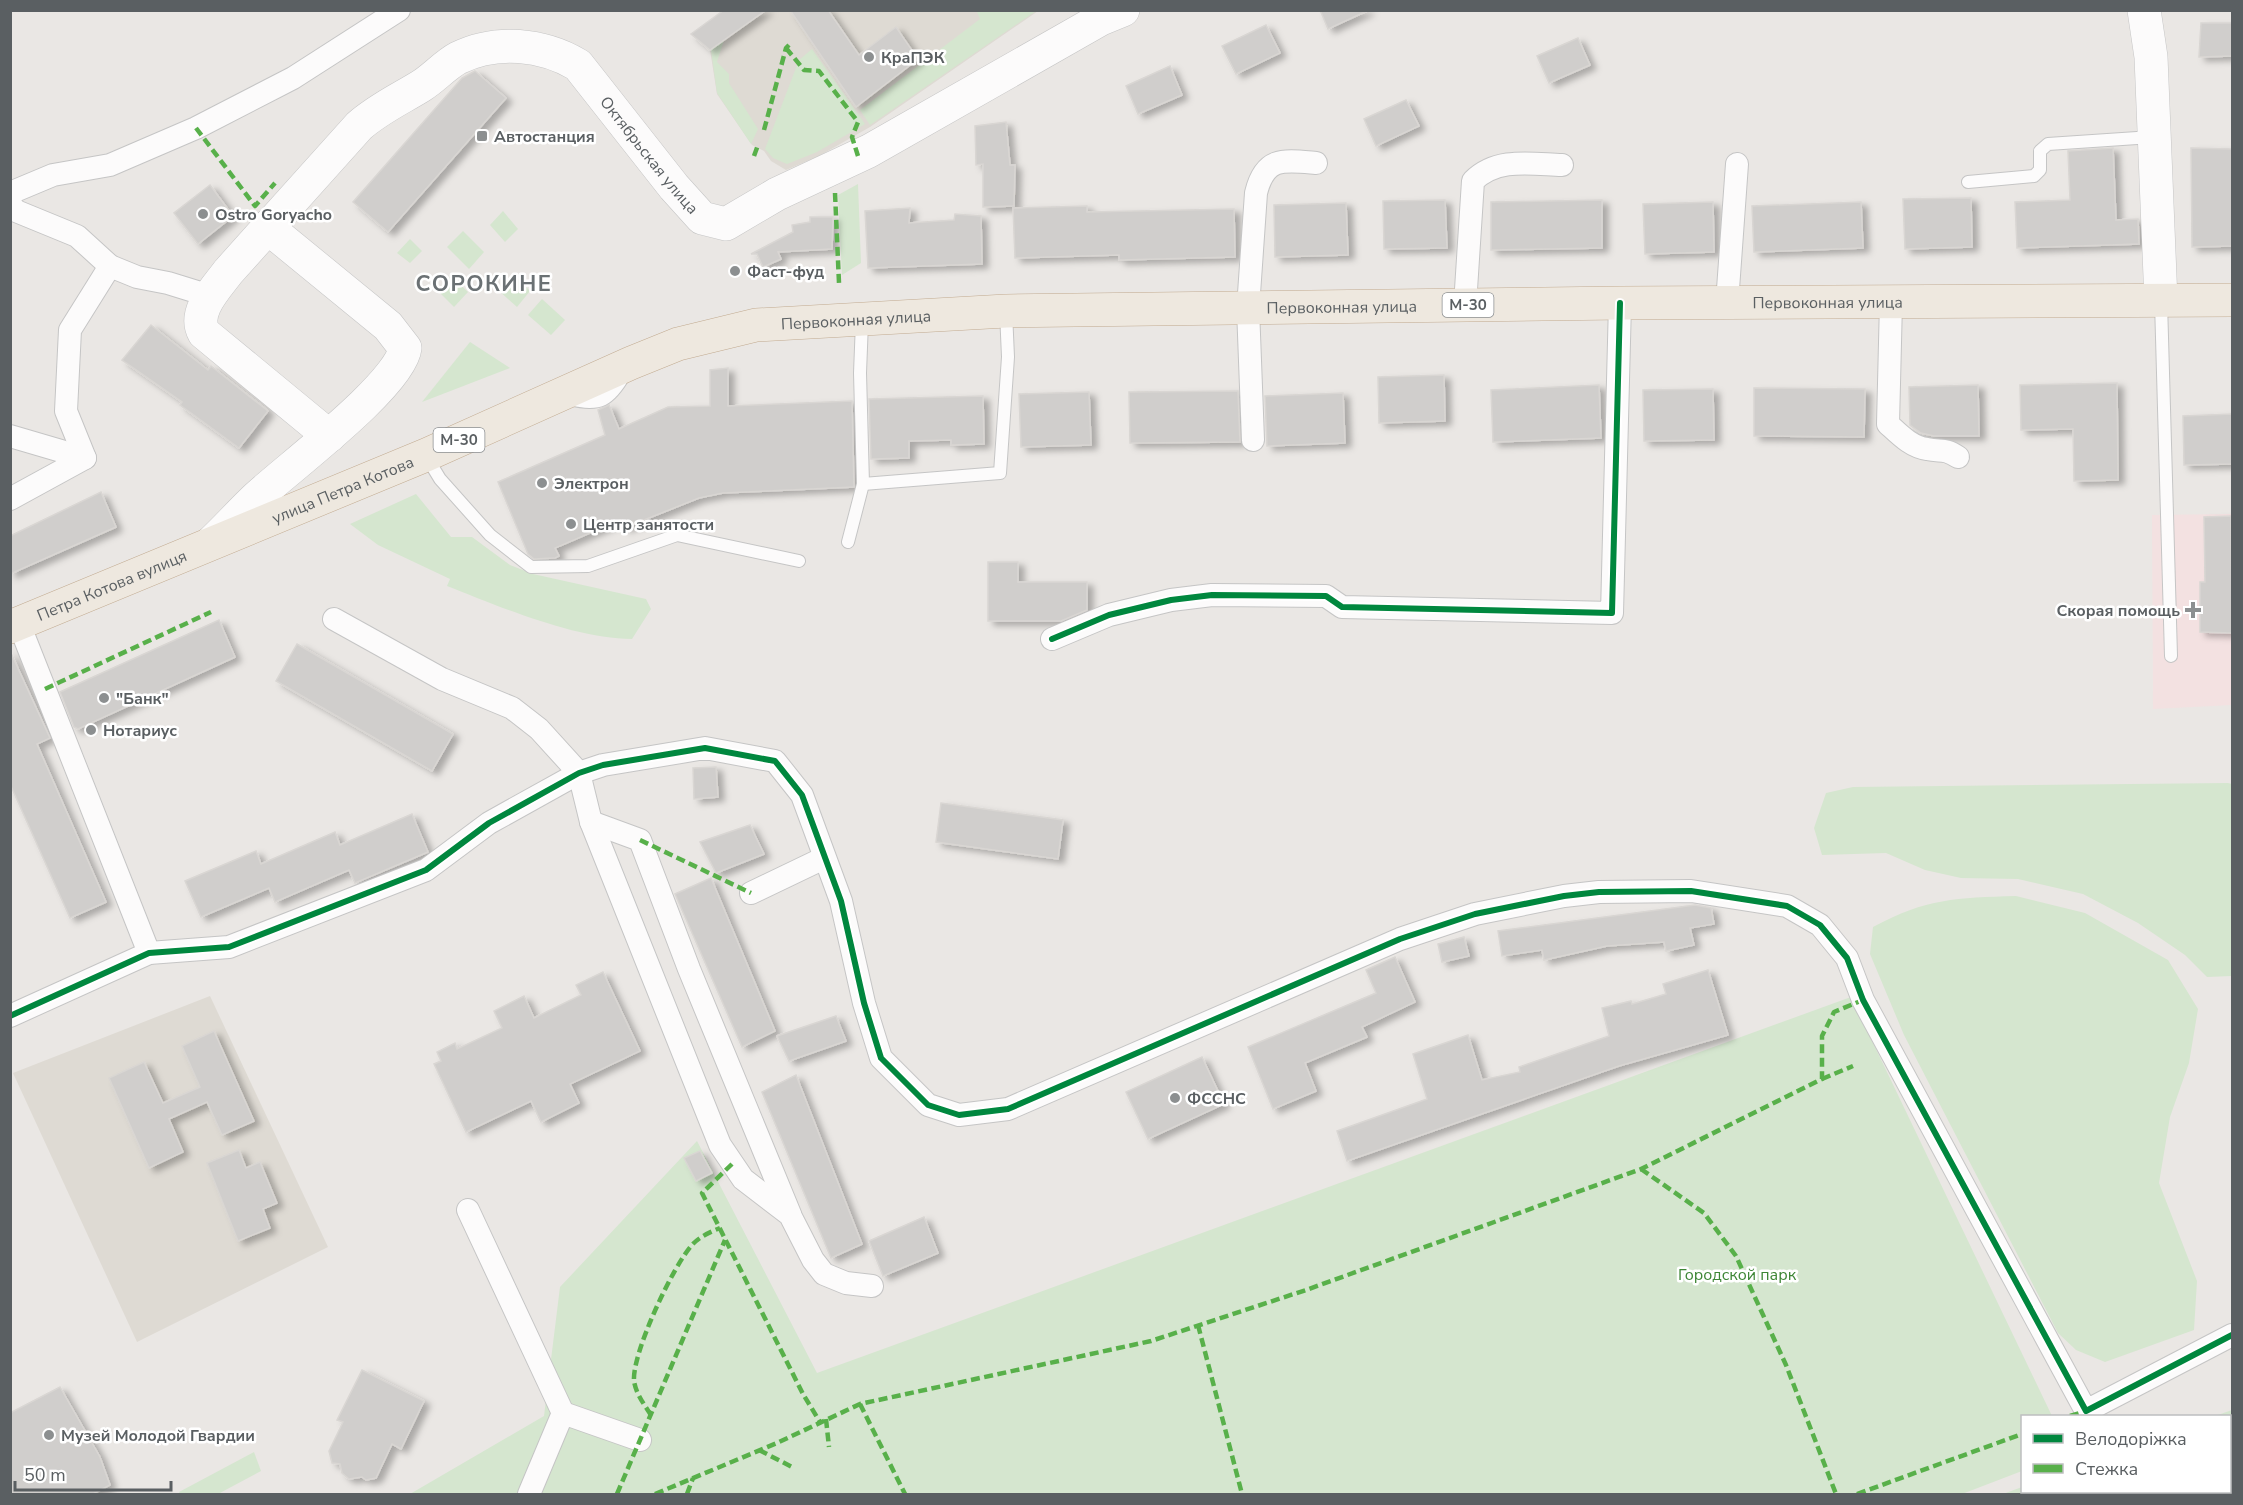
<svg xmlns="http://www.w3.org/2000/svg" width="2243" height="1505" viewBox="0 0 2243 1505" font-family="'Nunito Sans',sans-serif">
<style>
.education{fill:#dedad3}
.medical{fill:#f3e1e1}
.green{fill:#d5e6cf}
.building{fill:#d0cecc;stroke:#d9d6d3;stroke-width:1.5;filter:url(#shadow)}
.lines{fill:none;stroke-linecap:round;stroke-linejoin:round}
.lane-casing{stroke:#c5c5c5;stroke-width:14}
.street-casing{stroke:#c5c5c5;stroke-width:24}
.secondary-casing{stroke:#c5c5c5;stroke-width:34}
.highway-casing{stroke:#c2ab91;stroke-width:34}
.lane{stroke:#fcfbfb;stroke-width:12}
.street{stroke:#fcfbfb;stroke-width:22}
.secondary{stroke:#fcfbfb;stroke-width:33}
.highway{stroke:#eee8df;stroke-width:33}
.quiet{stroke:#58b04a;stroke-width:4.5;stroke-dasharray:9 4.5;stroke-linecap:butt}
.cycleway-casing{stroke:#fff;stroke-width:10}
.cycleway{stroke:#00873e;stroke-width:6}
.poi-dot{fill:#8c8f90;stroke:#fff;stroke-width:2}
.labels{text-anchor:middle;stroke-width:5;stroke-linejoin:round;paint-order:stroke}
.shield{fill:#fff;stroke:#8c8f91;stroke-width:1.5}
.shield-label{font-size:15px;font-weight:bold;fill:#5a5f62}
.poi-label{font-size:16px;font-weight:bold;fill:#5a5f62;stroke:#fff;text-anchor:start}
.street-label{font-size:16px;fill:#5a5f62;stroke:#fff}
.park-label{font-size:16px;fill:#3d8635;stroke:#fff}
.district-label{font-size:22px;font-weight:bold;letter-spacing:1.5px;fill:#6b7174;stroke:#fff}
</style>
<defs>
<filter id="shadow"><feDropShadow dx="6" dy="4" stdDeviation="3" flood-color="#0004"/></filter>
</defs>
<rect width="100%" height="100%" fill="#eae7e4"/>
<g class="education">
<polygon points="766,11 1038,11 870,127 819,156 786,170 771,161 764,151 752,145 717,94 710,50"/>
<polygon points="210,996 328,1247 137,1342 13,1073"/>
</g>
<polygon class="medical" points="2232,514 2232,705 2153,709 2152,515"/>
<g class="green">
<polygon points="979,11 1036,11 870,125 860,110 980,19 977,12"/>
<polygon points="724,40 717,62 729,74 729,83 758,129 751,144 717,93 711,50"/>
<polygon points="812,49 865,124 817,152 787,164 773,158 765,149 799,60"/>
<polygon points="858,184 861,263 842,275 838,195"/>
<polygon points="503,211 518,229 505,242 490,225"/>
<polygon points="463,231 484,252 469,269 447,247"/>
<polygon points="410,239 422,251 410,263 397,253"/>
<polygon points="514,274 530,291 517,307 499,291"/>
<polygon points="451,276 468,292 454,307 437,290"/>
<polygon points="542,299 565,320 551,335 528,315"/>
<polygon points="470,342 510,368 422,402"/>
<path d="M 416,494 L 451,537 L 472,537 L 510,565 L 533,574 L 646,599 L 651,609 L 632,639 C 576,639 500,607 447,586 L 450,579 L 378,545 L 350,524 Z"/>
<polygon points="2228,783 2232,784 2232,976 2207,977 2185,955 2138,923 2083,894 2018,879 1961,878 1925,870 1886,853 1822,855 1814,828 1826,793 1853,787"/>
<path d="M 2016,896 L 2085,913 L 2168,960 L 2198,1009 L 2189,1063 L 2170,1117 L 2159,1183 L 2197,1281 L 2194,1330 L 2105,1362 L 2076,1350 L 2058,1333 L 1904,1035 L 1870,954 L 1873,927 C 1927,898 1956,898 2016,896 Z"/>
<polygon points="1851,997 2052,1416 2022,1416 2022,1471 1962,1494 410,1494 544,1416 560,1287 697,1141 817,1373"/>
<polygon points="2232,1410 2232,1494 2003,1494 2022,1487 2022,1492 2230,1492 2230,1416 2215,1416"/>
<polygon points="254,1452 261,1471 218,1494 180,1494 179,1492"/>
</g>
<g class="building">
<polygon points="724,10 766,10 710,50 691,34"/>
<polygon points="790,10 828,10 859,55 896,27 918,59 856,107"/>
<polygon points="1320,10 1369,10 1328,29"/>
<polygon points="2201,23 2232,23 2232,56 2199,57"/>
<polygon points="1266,25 1280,53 1236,74 1222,46"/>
<polygon points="1578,38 1590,65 1549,83 1537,56"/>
<polygon points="1170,66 1182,95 1138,114 1126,86"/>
<polygon points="475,71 506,98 388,232 353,202 462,78"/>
<polygon points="1406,100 1419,126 1376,146 1364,119"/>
<polygon points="1006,122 1010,165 1015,165 1014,206 983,207 983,164 976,165 975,126"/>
<polygon points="2113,148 2116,220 2138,219 2139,244 2017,248 2015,202 2070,200 2068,151"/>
<polygon points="2191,148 2232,149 2232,246 2192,247"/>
<polygon points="210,185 233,216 198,244 174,213"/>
<polygon points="1971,198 1972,247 1905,249 1903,199"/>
<polygon points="1445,200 1447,248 1384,249 1383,201"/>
<polygon points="1602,200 1602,248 1491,250 1491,202"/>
<polygon points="1713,202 1714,252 1645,254 1643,204"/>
<polygon points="1861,202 1863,248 1754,252 1752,206"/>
<polygon points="1346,203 1348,255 1275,257 1274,205"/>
<polygon points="1087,206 1087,212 1234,209 1235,257 1119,260 1119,255 1015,258 1013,208"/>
<polygon points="910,208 909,223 954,220 955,214 981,216 982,264 868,268 865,211"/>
<polygon points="810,217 833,217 832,249 778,252 781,259 763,267 757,254 751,254 793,232 792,225 810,222"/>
<polygon points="151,325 208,370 211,366 268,411 239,448 180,405 182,402 122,360"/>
<polygon points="728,368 728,406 852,401 854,487 723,493 699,498 624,528 620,520 555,548 559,556 555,558 534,559 528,554 498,482 605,435 598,410 609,405 619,429 668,407 710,406 710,370"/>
<polygon points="1444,375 1445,421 1379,423 1378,377"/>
<polygon points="2117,383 2118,480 2074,481 2073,429 2021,430 2020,385"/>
<polygon points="1599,385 1601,438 1493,442 1491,390"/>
<polygon points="1978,385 1979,436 1934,436 1921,433 1910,425 1909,387"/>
<polygon points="1754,388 1865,389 1864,437 1754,436"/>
<polygon points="1713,389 1714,440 1644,441 1643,390"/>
<polygon points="1238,391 1240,442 1130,443 1129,392"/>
<polygon points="1089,392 1091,445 1021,447 1019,394"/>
<polygon points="1343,393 1345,443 1267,446 1265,396"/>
<polygon points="983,396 984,444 951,445 951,440 909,441 909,458 871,459 869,399"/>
<polygon points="2232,414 2232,464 2184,465 2183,416"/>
<polygon points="101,492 116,527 10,574 10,536"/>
<polygon points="2231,516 2232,633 2200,632 2200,582 2205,582 2204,517"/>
<polygon points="988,562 1018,562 1018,582 1087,582 1087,610 1061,621 988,621"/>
<polygon points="219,620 235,657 78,729 74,727 60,692"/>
<polygon points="297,644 453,734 432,771 276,681"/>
<polygon points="10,651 50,738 37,744 106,902 70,918 10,784"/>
<polygon points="716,767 718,797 694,799 693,768"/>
<polygon points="941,803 1063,820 1058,859 936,842"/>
<polygon points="412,814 428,852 355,883 349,870 275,902 269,888 201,917 185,881 256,851 261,864 335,832 340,845"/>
<polygon points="750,825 764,854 716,873 700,842"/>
<polygon points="711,878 775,1031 742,1047 675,894"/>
<polygon points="1695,905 1711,908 1714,924 1690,928 1694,945 1666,951 1664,942 1607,946 1544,960 1542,950 1502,956 1498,931"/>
<polygon points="1464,937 1469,956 1442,962 1438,944"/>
<polygon points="1395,957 1415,1002 1362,1027 1367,1037 1305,1063 1316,1091 1273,1109 1248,1047 1376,993 1366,970"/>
<polygon points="1708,970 1728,1035 1619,1066 1347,1161 1337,1131 1427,1099 1413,1054 1468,1035 1482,1080 1520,1072 1519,1067 1609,1036 1602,1008 1631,1001 1632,1004 1666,994 1663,984"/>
<polygon points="603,972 640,1051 570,1084 579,1103 541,1122 531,1101 466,1132 434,1064 441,1061 437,1052 455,1043 457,1049 502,1028 494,1011 524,996 534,1018 581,995 576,985"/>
<polygon points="836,1016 846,1041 789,1061 777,1036"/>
<polygon points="214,1031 254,1121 222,1135 207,1102 169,1119 183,1152 149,1168 109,1078 144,1062 163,1103 200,1087 182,1046"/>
<polygon points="1202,1057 1224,1104 1148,1139 1126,1092"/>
<polygon points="796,1075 862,1244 831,1258 762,1092"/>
<polygon points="239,1150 246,1168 260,1162 277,1203 263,1209 270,1228 238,1241 207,1163"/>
<polygon points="700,1151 712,1173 696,1181 684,1158"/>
<polygon points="924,1217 938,1253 883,1276 869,1241"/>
<polygon points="362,1370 424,1401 401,1449 392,1444 376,1478 366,1480 362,1477 349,1479 342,1473 340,1464 332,1463 329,1451 343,1422 337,1420"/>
<polygon points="60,1387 100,1457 110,1485 93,1494 10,1494 10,1413"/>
</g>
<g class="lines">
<g class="lane-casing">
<g id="lane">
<polyline points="1968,182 2034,176 2040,170 2040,151 2048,144 2152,137"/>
<polyline points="2161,302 2171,656"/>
<path d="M 570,399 C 600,407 610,400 625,374"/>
<polyline points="426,456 440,479 490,535 531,567 588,566 677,535 799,561"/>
<polyline points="863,484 1000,473 1008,357 1006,312"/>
<polyline points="848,542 863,484 860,373 862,322"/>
<polyline points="2127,1492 2129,1494"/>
</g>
</g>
<g class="street-casing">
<g id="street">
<polyline points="10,193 53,175 110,165 196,128 293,78 399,10"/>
<polyline points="10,204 16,211 77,236 110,266 137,277 168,283 210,296"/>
<path d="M 1891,302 L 1888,424 C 1899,434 1911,447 1927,449 C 1942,452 1944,448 1958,457"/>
<polyline points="1727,303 1737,164"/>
<path d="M 1465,305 L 1473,181 C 1497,157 1531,164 1562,165"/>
<polyline points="10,436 85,458"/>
<path d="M 1253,440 L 1248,308 L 1256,193 C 1265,156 1284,160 1316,163"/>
<polyline points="10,499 85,458 66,411 70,330 110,266"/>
<polyline points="334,619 442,679 512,708 539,729 579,773 591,822 720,1145 743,1179 790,1215 813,1260 824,1274 846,1283 872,1286"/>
<polyline points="19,624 149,953"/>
<polyline points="1052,639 1109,615 1171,600 1212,595 1326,596 1342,607 1612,613 1620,303"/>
<polyline points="591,822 640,840 689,969 790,1214"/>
<polyline points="751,893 824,858"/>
<polyline points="10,1016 149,953 229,947 426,870 489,823 579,773 603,765 705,748 775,761 802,795 841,901 864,1003 881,1058 928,1105 959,1115 1008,1109 1400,939 1475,914 1564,896 1599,892 1691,891 1787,906 1820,925 1847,958 1863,1000 2086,1411 2232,1335"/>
<polyline points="468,1210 563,1413"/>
<polyline points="529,1494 563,1413 640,1440"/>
</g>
</g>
<g class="secondary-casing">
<g id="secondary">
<polyline points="2144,10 2151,57 2161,301"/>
<path id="s1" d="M 329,436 L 204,333 C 192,312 217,287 228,272 L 359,126 C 378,109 400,99 421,86 C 434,78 445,65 458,58 C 496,39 543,44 578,65 L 674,187 L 702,218 L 726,224 L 777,194 L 869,151 L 1101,19 L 1123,10"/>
<path d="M 211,543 C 227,528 241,512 257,497 C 287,469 401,384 405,348 L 388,326 L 267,227"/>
</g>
</g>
<g class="highway-casing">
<g id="highway">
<path id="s2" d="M 10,627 L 426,455 L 631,363 L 678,344 L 756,325 L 1006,311 L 1620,303 L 2232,300"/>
</g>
</g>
<use href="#lane" class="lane"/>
<use href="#street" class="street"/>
<use href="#secondary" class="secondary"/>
<use href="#highway" class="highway"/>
<g class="quiet">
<polyline points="786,48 804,70 819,71 858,122 852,137 858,156"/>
<polyline points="196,128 255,206 275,183"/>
<polyline points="764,130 786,48 789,45"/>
<polyline points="754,156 758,145"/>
<polyline points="835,193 839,283"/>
<polyline points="45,689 211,612"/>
<polyline points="640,840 751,893"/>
<polyline points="1822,1079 1853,1066"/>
<polyline points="732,1164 702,1193 803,1394 820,1422"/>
<polyline points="1641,1169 1704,1213 1736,1256 1786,1365 1836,1494"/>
<polyline points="1198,1325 1242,1494"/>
<polyline points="860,1404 905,1494"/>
<path d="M 651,1415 C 644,1404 636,1394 634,1381 C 632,1353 673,1266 692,1245 C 699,1237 710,1232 720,1228"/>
<polyline points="2070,1416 2086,1411"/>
<polyline points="826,1419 829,1447"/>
<polyline points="759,1450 794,1468"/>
<polyline points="617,1494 725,1240"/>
<polyline points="655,1494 777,1443 860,1404 1151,1341 1306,1290 1641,1169 1822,1079 1822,1036 1834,1012 1863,1000"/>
<polyline points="687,1494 693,1478"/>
<polyline points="1857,1494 2022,1434"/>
</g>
<g class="cycleway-casing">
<g id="cycleway">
<polyline points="1052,639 1109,615 1171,600 1212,595 1326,596 1342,607 1612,613 1620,303"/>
<polyline points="10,1016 149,953 229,947 426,870 489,823 579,773 603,765 705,748 775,761 802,795 841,901 864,1003 881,1058 928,1105 959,1115 1008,1109 1400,939 1475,914 1564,896 1599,892 1691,891 1787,906 1820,925 1847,958 1863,1000 2086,1411 2232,1335"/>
</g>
</g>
<use href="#cycleway" class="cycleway"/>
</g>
<g class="poi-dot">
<circle cx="869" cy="57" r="6"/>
<rect x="476" y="130" width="12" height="12" rx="3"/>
<circle cx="203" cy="214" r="6"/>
<circle cx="735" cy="271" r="6"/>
<circle cx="542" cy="483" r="6"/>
<circle cx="571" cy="524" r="6"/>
<path d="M2190 601h6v6h6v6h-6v6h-6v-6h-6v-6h6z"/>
<circle cx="104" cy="698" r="6"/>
<circle cx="91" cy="730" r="6"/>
<circle cx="1175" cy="1098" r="6"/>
<circle cx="49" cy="1435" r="6"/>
</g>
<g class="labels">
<g class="shield">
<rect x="1442.5" y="293" width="51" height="24" rx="4.5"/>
<rect x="433.5" y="428" width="51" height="24" rx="4.5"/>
</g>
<g class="shield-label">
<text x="1468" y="310">М-30</text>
<text x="459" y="445">М-30</text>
</g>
<g class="poi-label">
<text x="881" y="63">КраПЭК</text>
<text x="494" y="142">Автостанция</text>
<text x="215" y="220">Ostro Goryacho</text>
<text x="747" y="277">Фаст-фуд</text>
<text x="554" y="489">Электрон</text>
<text x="583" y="530">Центр занятости</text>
<text x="2180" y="616" text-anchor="end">Скорая помощь</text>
<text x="116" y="704">"Банк"</text>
<text x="103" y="736">Нотариус</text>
<text x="1187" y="1104">ФССНС</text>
<text x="61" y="1441">Музей Молодой Гвардии</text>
</g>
<g class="street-label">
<text dy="6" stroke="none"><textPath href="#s1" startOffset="788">Октябрьская улица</textPath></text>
<text dy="6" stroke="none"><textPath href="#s2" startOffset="1878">Первоконная улица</textPath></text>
<text dy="6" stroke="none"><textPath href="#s2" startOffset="1392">Первоконная улица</textPath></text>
<text dy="6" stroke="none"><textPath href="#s2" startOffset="906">Первоконная улица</textPath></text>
<text dy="6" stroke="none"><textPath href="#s2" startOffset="360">улица Петра Котова</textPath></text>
<text dy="6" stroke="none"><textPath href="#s2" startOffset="110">Петра Котова вулиця</textPath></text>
</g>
<g class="park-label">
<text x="1737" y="1280">Городской парк</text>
</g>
<g class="district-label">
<text x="484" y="291">СОРОКИНЕ</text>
</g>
</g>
<rect width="2243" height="1505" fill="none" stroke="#5a5f62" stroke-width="24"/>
<rect x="2021" y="1415" width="210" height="78" fill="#ffffff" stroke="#bdbfc0" stroke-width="1.5"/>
<rect x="2033" y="1434" width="30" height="9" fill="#00873e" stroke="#bdbfc0" stroke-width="1.5"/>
<text x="2075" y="1445" font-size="18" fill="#5a5f62">Велодоріжка</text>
<rect x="2033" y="1464" width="30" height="9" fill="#58b04a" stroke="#bdbfc0" stroke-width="1.5"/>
<text x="2075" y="1475" font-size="18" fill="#5a5f62">Стежка</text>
<path d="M15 1481v9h156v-9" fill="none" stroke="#5a5f62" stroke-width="3"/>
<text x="24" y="1481" font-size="18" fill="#5a5f62" stroke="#ffffff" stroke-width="4.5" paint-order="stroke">50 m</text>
</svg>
